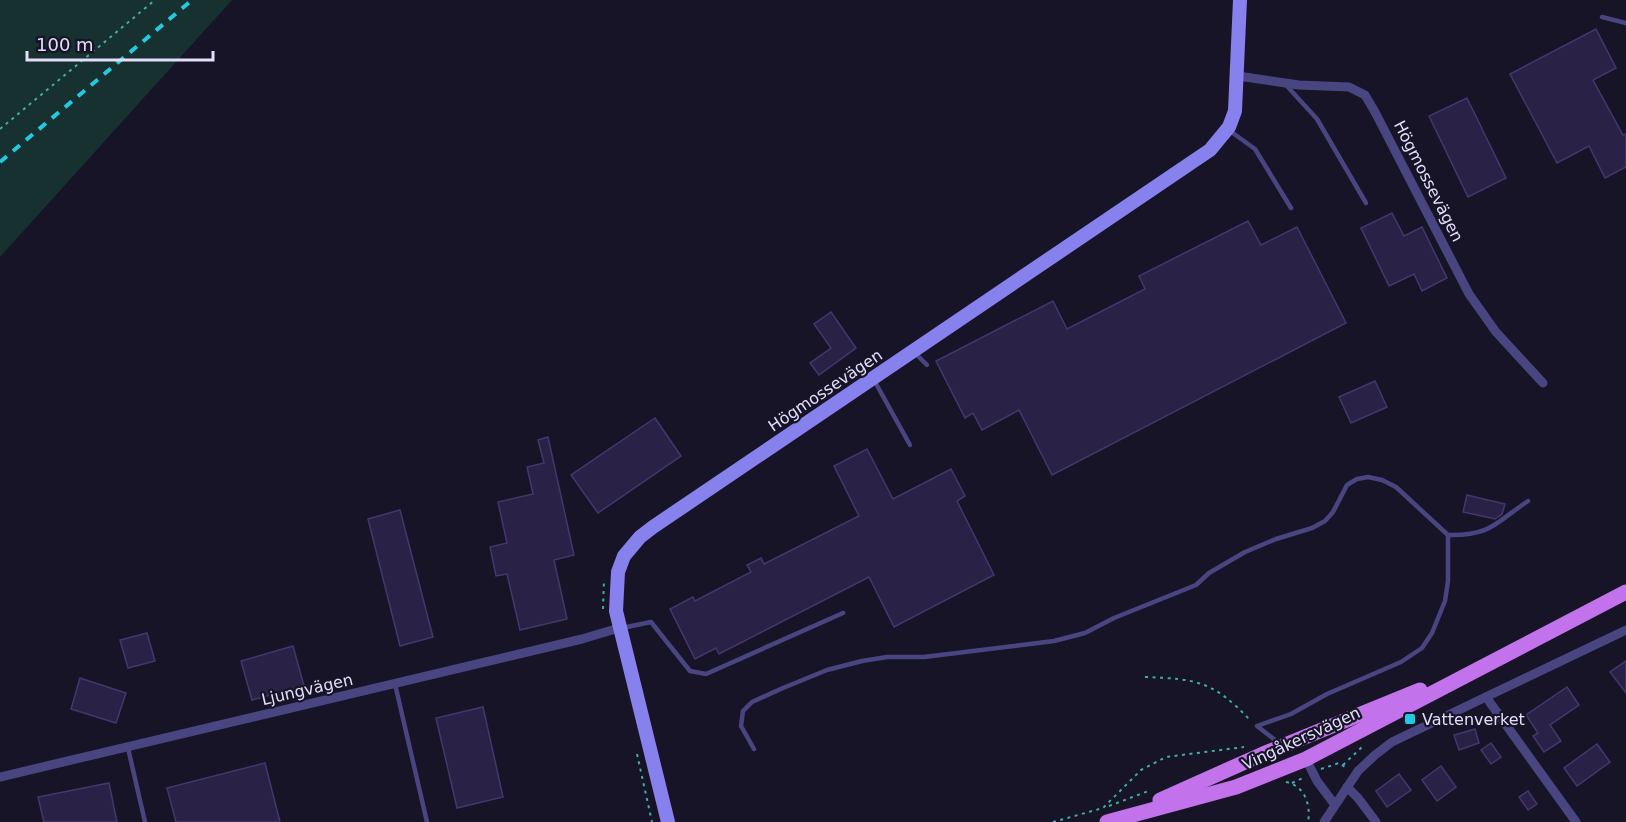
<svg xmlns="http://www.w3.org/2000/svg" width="1626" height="822" viewBox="0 0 1626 822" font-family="'DejaVu Sans',sans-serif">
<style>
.green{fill:#173030}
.building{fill:#2a2246;stroke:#44376e;stroke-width:1.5}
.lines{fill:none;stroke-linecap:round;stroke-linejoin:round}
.path{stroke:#41aca8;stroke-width:2;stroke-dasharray:3 4.5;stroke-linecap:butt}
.lane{stroke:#494580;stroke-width:4.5}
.street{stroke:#494580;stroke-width:9}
.secondary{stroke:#8781ee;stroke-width:14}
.primary{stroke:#c273ec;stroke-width:15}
.rail{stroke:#23c9e2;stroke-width:4;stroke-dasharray:9 8;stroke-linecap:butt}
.poi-dot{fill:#23c9e2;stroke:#171427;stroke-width:2}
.labels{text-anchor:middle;stroke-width:4.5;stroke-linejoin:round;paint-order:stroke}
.street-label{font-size:16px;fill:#e2defb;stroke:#171427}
.poi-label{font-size:16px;fill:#e2defb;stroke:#171427;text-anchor:start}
</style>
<rect width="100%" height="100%" fill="#171427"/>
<polygon class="green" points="0,0 232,0 0,257"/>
<g class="building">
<polygon points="1596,29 1616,68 1593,80 1623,135 1626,134 1626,167 1605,178 1589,146 1557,163 1510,74"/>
<polygon points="1467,98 1506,178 1468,197 1429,116"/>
<polygon points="1392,213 1404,236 1422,227 1447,278 1422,291 1414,274 1389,286 1361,228"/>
<polygon points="1248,221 1261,245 1297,227 1346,323 1052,475 1019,410 982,430 973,413 965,418 936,361 1053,301 1067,329 1145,289 1139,276"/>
<polygon points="831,312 856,348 819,375 810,363 831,348 814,324"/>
<polygon points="1375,381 1387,407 1351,423 1339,397"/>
<polygon points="655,418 681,456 598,513 571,475"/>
<polygon points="548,437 574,555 554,560 567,619 520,630 507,574 496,576 490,547 507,543 498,502 533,494 527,467 544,463 538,440"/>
<polygon points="867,449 893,499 951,469 965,496 957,501 994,575 894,627 869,577 719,654 716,648 695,659 670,609 693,597 695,601 751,572 747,565 761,558 764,564 859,516 834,466"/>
<polygon points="1467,495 1505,504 1502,514 1495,519 1463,512"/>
<polygon points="400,510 433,637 400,646 368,519"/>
<polygon points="147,633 155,661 128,668 120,640"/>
<polygon points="293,646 304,686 252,700 241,661"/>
<polygon points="1626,661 1626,693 1610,672"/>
<polygon points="80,678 126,693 116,723 71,709"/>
<polygon points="1567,687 1579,705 1550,725 1561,741 1544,752 1533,736 1538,733 1526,715"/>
<polygon points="483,707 503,797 457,808 436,718"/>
<polygon points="1475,729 1479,743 1459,750 1454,735"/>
<polygon points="1491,743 1501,757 1491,764 1481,750"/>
<polygon points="1597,744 1610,762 1577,786 1564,768"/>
<polygon points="265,763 280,822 176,822 167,788"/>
<polygon points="1441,766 1456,787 1437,801 1422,780"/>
<polygon points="1399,774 1411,790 1387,807 1376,791"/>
<polygon points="109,783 117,822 44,822 38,797"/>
<polygon points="1528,791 1537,804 1528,810 1519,797"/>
</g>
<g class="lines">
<g class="path">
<polyline points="0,129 155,0"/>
<polyline points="603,609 604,579"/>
<path d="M 1145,677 C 1197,679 1213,681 1250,720"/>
<polyline points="637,754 652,822"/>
<polyline points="1343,765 1363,746"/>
<polyline points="1321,769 1339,763 1348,769"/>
<path d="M 1286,782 C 1305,786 1311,805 1308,822"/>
<polyline points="1292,783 1303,778"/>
<polyline points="1109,806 1151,790"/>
<polyline points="1053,822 1103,808 1141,770 1166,757 1244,747"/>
</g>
<g class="lane">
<polyline points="1602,17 1626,23"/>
<polyline points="1286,85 1317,119 1366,203"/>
<polyline points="1230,131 1255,149 1291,208"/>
<polyline points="914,352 927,365"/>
<polyline points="874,380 910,445"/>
<polyline points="622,628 651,622 690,671 706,674 843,613"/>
<polyline points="395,684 427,822"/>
<polyline points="1279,743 1257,726 1291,714 1327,694 1401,662 1422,648 1432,633 1445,601 1448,581 1448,535"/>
<polyline points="128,748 145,822"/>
<path d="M 754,749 L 741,726 L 743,711 L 752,702 L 783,688 L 827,670 L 862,661 L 887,657 L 924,657 L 1054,641 L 1085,633 L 1114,618 L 1196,585 L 1209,573 L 1245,552 L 1276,539 L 1312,528 L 1325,521 L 1333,512 L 1347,485 L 1357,479 L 1368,477 L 1382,480 L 1396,487 L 1448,535 C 1491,536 1495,523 1528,501"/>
</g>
<g class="street">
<polyline points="1238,76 1299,85 1349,87 1365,95 1375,112 1469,294 1496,332 1543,383"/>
<polyline points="1486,697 1576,822"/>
<polyline points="1306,759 1317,781 1335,805"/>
<polyline points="0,777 582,639 619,628"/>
<polyline points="1347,787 1358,798 1376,822"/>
<polyline points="1324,822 1358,771 1375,755 1392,742 1626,630"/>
</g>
<polyline class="secondary" points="668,822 616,611 618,572 624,556 640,537 653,527 1210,150 1229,127 1235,111 1240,0"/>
<g class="primary">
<polyline points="1160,800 1263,754 1420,690"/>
<polyline points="1107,822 1236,787 1306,759 1626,592"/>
</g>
<polyline class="rail" points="0,162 192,0"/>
</g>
<rect class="poi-dot" x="1404" y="713" width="12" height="12" rx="3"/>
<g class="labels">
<g class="street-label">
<text transform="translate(1429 181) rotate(63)" y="6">Högmossevägen</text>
<text transform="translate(825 390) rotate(-34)" y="6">Högmossevägen</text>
<text transform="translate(307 689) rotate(-13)" y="6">Ljungvägen</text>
<text transform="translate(1301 738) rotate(-25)" y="6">Vingåkersvägen</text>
</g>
<g class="poi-label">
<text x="1422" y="725">Vattenverket</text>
</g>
</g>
<path d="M27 51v9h186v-9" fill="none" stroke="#e2defb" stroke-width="3"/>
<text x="36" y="51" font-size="18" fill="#e2defb" stroke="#171427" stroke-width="4.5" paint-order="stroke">100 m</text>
</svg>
